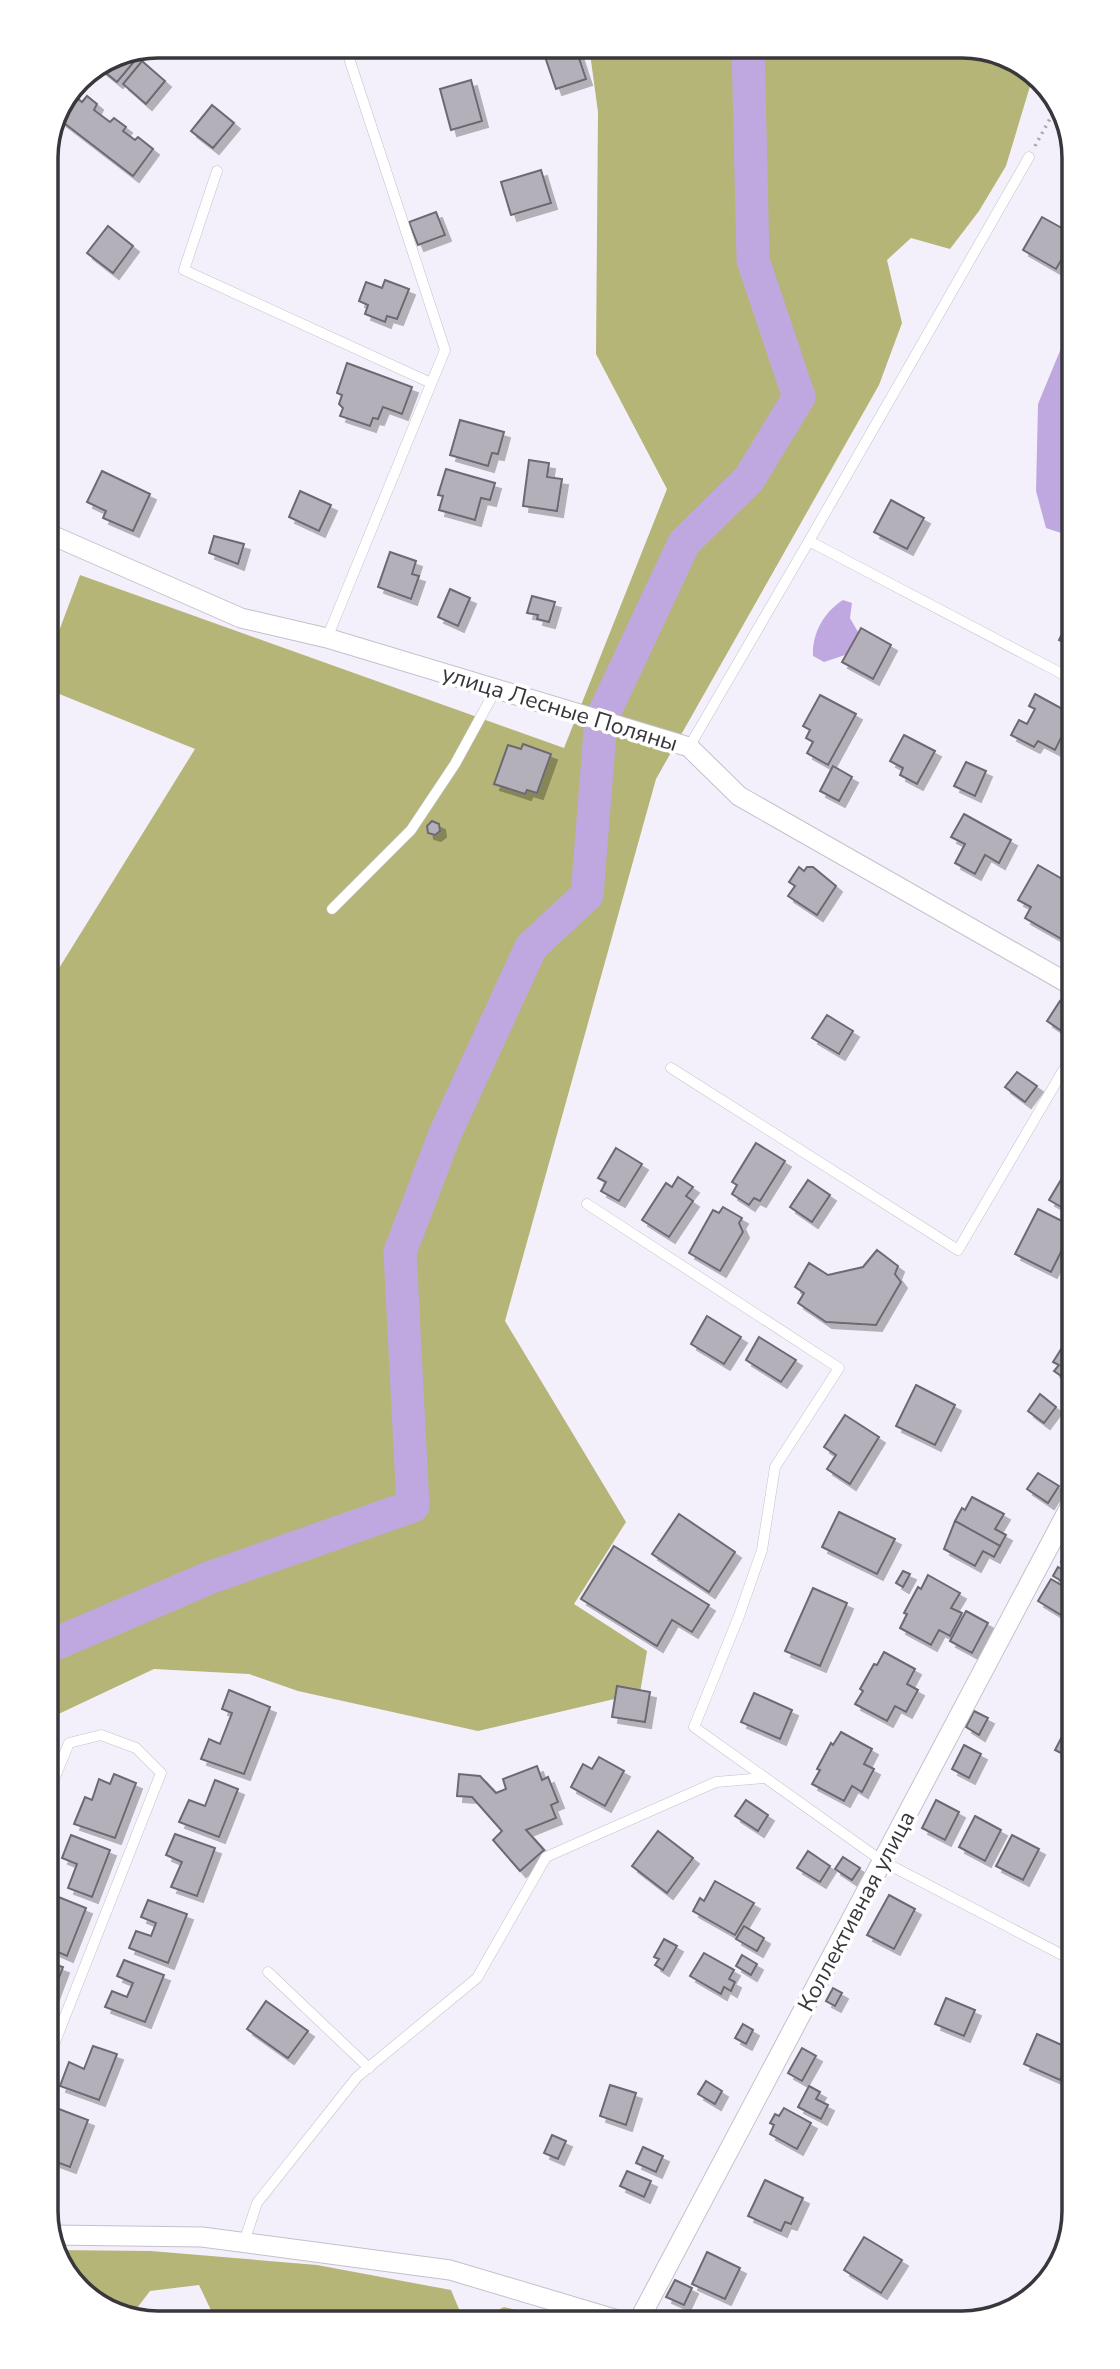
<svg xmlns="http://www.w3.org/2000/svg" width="1120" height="2369" viewBox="0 0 1120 2369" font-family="'Nunito Sans',sans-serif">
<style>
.forest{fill:#b5b578}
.water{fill:#bfa8e0}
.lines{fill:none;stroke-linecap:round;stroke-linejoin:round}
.river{stroke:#bfa8e0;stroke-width:33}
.building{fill:#b4b0ba;stroke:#6c6972;stroke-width:2;filter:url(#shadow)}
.lane-casing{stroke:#c4c0cb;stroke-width:11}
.street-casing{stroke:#c4c0cb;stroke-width:21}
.path{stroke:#a7a4ad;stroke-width:3.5;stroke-dasharray:2 5;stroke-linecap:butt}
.lane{stroke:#fff;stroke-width:10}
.street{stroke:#fff;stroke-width:19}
.labels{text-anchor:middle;stroke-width:7;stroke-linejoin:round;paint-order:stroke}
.street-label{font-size:23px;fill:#39373c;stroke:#fff}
.rim{fill:none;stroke:#39373c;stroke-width:3.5}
</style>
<defs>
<filter id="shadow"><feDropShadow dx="6" dy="6" stdDeviation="0" flood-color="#0004"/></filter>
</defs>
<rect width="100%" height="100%" fill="#f4f0fb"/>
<g class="forest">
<polygon points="589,46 970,46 1031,69 1034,73 1006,166 979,211 950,249 911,238 887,260 902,323 879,385 656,779 505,1321 626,1522 574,1604 647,1651 640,1693 478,1731 298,1691 249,1674 154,1669 50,1718 48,986 195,749 47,689 47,663 80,575 564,748 667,489 596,354 598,112"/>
<polygon points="54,2250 151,2251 317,2265 451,2290 464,2321 364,2322 337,2316 327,2322 217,2323 199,2285 150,2291 131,2316 90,2300"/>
<polygon points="504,2307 558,2320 475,2321"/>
</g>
<g class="water">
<polygon points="1069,329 1070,536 1046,528 1036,491 1038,404"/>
<path d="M 843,600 L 852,603 L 850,618 L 858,632 L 845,655 L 824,662 L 813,656 C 812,633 824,612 843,600 Z"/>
</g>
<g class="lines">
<polyline class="river" points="50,1646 209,1578 413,1506 400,1252 445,1134 531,947 587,895 601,720 684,543 749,479 799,397 753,260 748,46"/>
</g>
<g class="building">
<polygon points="550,46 575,46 586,79 556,89 542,48"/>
<polygon points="136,55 138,57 117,82 101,69"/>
<polygon points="142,61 165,81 146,104 123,84"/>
<polygon points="471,80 482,121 451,130 440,89"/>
<polygon points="72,94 82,102 87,96 97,104 94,110 110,122 114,118 126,127 123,131 135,140 138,137 153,149 133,176 60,120"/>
<polygon points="212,105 234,123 213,148 191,131"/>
<polygon points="541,170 551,203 511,215 501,182"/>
<polygon points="436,212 445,235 418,245 409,222"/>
<polygon points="1042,217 1069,232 1069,247 1056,269 1023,250"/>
<polygon points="108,226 133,246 113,273 87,253"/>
<polygon points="385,280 409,289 397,319 387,316 385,322 365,314 368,305 359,301 366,282 382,288"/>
<polygon points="347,363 412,387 402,414 383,407 378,419 373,418 370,426 340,416 343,408 339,404 342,395 337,393"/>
<polygon points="460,420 504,432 498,454 492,453 488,466 450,455"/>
<polygon points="529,460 549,463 547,477 562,479 557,511 523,506"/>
<polygon points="446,469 495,483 490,500 481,498 475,520 439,510 443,496 438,495"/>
<polygon points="102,471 150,494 133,531 103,518 106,511 87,502"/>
<polygon points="300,491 331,505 319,531 289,517"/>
<polygon points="891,500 924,518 907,549 874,532"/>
<polygon points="214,536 244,544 238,564 209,553"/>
<polygon points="390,552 416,561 412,574 419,576 411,599 378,587"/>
<polygon points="450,589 470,598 458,626 438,617"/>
<polygon points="532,596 555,602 549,622 537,619 538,615 527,613"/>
<polygon points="1070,618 1070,645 1059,640"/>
<polygon points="861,628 891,645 873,679 842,662"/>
<polygon points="1035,694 1070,713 1070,720 1055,750 1038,741 1034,747 1011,735 1019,720 1027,724 1035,709 1029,706"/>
<polygon points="820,695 856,714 828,765 807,753 813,742 806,738 810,730 803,726"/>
<polygon points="904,735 935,751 917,784 900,775 903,768 890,761"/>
<polygon points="523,744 551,754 537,793 527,790 525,794 494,784 508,745 521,749"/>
<polygon points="966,762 986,771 975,796 954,786"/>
<polygon points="833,766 852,777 839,801 820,791"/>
<polygon points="964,814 1011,840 999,863 985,855 975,874 955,863 965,844 951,837"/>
<polygon points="432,821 439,824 440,831 435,835 428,833 427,826"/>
<polygon points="1038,865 1064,880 1066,877 1071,880 1071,931 1065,941 1025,918 1031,907 1018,900"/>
<polygon points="799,867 804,871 807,867 813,867 836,886 817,915 788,896 795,886 789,882"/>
<polygon points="1060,1001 1071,1008 1071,1033 1069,1036 1047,1021"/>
<polygon points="827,1015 853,1031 839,1054 812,1038"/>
<polygon points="1017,1072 1037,1086 1025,1102 1005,1087"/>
<polygon points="756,1143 785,1161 760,1201 754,1198 749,1205 732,1194 737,1185 732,1182"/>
<polygon points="616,1148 642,1164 619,1201 601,1191 606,1182 598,1178"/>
<polygon points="1071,1163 1072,1213 1049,1200"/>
<polygon points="678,1177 693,1187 686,1196 693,1201 669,1237 642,1220 666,1183 672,1187"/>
<polygon points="808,1180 830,1195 812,1222 790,1207"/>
<polygon points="723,1207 742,1218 739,1223 743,1232 720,1271 689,1253 713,1210 719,1213"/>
<polygon points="1038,1209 1072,1226 1072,1230 1051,1272 1015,1254"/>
<polygon points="877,1250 898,1266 895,1274 901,1282 876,1325 826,1322 798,1303 804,1293 795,1287 809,1263 828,1275 863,1267"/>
<polygon points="707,1316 741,1337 724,1364 691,1344"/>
<polygon points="759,1337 796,1360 781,1382 746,1360"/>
<polygon points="1068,1338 1072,1341 1072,1372 1067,1380 1054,1371 1059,1365 1053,1362"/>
<polygon points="916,1385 955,1405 935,1445 896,1426"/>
<polygon points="1040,1394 1056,1407 1044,1423 1028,1411"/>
<polygon points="845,1415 879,1437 850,1484 827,1469 836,1455 824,1447"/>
<polygon points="1038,1473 1059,1486 1048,1503 1027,1489"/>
<polygon points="972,1497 1004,1514 995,1529 1006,1535 1000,1546 955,1521 962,1508 965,1510"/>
<polygon points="839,1512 895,1539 877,1574 822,1547"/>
<polygon points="679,1514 735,1552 709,1592 652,1554"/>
<polygon points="955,1521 1000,1546 994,1557 983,1551 975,1566 944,1549"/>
<polygon points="1073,1542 1073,1569 1061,1562"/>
<polygon points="614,1546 709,1605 692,1632 672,1620 657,1646 581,1599"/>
<polygon points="1058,1567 1070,1574 1065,1583 1053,1576"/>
<polygon points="903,1571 910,1574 903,1587 896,1583"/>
<polygon points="928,1575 960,1593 951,1608 962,1613 950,1636 939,1630 931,1645 900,1628 907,1614 904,1613 918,1587 921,1589"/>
<polygon points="1051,1579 1073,1592 1073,1606 1066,1618 1038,1601"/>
<polygon points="813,1588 847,1603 820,1666 785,1651"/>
<polygon points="966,1611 988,1623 972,1653 950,1641"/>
<polygon points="884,1652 915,1669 907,1684 918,1690 906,1712 895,1706 887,1721 855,1704 863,1691 860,1689 874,1664 877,1665"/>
<polygon points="617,1686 650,1692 645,1722 612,1717"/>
<polygon points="229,1690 270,1707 244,1774 201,1759 209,1739 220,1744 232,1713 222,1709"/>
<polygon points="754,1693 792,1710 780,1739 741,1722"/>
<polygon points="974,1711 988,1718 979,1735 966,1727"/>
<polygon points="1068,1725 1073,1727 1073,1759 1055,1750"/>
<polygon points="841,1732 872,1749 864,1764 874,1769 862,1792 852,1786 844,1801 812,1784 820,1770 817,1769 831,1743 833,1745"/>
<polygon points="964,1745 981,1754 969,1778 952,1769"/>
<polygon points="599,1757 624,1771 605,1806 571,1787 583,1764 592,1769"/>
<polygon points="537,1766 542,1780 548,1777 558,1802 551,1805 556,1818 526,1830 544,1850 520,1871 493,1840 502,1831 472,1797 457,1796 459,1774 480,1776 496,1793 506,1789 503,1779"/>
<polygon points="114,1774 136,1783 115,1838 74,1824 85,1797 92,1800 99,1779 110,1784"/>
<polygon points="215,1780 238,1789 219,1837 179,1822 189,1800 205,1806"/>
<polygon points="746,1800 768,1815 758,1831 735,1816"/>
<polygon points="936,1800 959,1812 945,1840 922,1828"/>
<polygon points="975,1816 1001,1830 985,1861 959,1847"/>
<polygon points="658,1831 693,1858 667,1893 632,1866"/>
<polygon points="175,1834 215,1848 197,1896 171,1887 182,1862 166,1855"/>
<polygon points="71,1835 110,1850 92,1897 68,1888 77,1864 62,1858"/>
<polygon points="1012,1835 1039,1849 1023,1880 996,1866"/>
<polygon points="808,1851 830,1866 820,1882 797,1868"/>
<polygon points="843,1857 860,1868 852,1880 835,1869"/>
<polygon points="715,1881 754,1903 735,1935 693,1911 700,1898 704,1901"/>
<polygon points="51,1894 86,1908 67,1956 51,1949"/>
<polygon points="889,1895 915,1909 894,1949 867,1935"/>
<polygon points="148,1900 187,1914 168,1963 129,1948 136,1931 151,1936 156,1923 141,1917"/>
<polygon points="744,1926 764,1938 757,1951 736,1939"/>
<polygon points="664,1939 677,1946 663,1970 655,1965 659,1959 654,1957"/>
<polygon points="704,1953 734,1970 729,1979 735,1982 731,1991 724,1987 721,1994 690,1976"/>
<polygon points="742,1955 757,1964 751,1975 736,1966"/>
<polygon points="124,1960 164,1975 145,2022 105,2007 112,1991 127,1997 133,1983 117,1976"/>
<polygon points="51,1963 63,1967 51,1999"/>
<polygon points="833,1988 842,1993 835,2006 826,2001"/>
<polygon points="946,1998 975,2010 964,2036 935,2024"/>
<polygon points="266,2001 308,2031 288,2058 247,2029"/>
<polygon points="743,2024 753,2030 746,2044 735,2038"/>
<polygon points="1037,2034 1073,2050 1060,2080 1024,2064"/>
<polygon points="93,2046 117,2054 99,2100 60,2086 69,2062 84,2069"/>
<polygon points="802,2048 816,2056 802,2081 788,2073"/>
<polygon points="706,2081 722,2091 715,2104 698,2094"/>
<polygon points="610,2085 636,2093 626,2125 600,2116"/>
<polygon points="809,2086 820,2092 816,2099 828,2105 821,2119 798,2107"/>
<polygon points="51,2106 88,2120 70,2167 51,2160 51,2148 56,2136 51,2134"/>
<polygon points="784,2108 811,2123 797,2149 770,2134 774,2125 770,2123 775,2114 779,2116"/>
<polygon points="552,2135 566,2141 558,2159 544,2153"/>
<polygon points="643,2147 663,2156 656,2172 636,2163"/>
<polygon points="627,2171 651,2181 644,2197 620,2186"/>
<polygon points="765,2180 803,2198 791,2224 785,2222 781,2231 748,2216"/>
<polygon points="864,2237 902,2260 881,2293 844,2270"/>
<polygon points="707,2252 740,2268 725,2299 692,2284"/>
<polygon points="675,2280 692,2288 684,2305 666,2297"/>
</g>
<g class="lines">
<g class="lane-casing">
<g id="lane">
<polyline points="1029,157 809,541 1070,678"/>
<polyline points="217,171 184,270 431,383"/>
<polyline points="327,638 445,350 345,46"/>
<polyline points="689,747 809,541"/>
<polyline points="332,909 411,830 455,764 496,689"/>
<polyline points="671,1068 958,1250 1071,1057"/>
<polyline points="587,1204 839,1368 775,1467 762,1550 739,1616 694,1727 882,1861 1074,1961"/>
<polyline points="50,1789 69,1743 101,1735 136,1748 161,1773 51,2052"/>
<polyline points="268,1972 369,2068"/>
<polyline points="244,2242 257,2203 357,2077 477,1978 546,1857 716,1782 765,1778"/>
</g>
</g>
<g class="street-casing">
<g id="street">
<polyline points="47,533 241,618 327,638 689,747 739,796 1071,985"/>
<polyline points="52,2235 202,2237 450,2270 618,2320"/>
<polyline points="639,2320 1072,1503"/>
</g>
</g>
<polyline class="path" points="1035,146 1057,106"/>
<use href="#lane" class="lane"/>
<use href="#street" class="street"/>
</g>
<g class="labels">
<g class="street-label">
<text transform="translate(560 708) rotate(17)" y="8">улица Лесные Поляны</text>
<text transform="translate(856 1911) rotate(-62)" y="8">Коллективная улица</text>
</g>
</g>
<path d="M0 0H1120V2369H0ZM158 58H962A100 100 0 0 1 1062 158V2211A100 100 0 0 1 962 2311H158A100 100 0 0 1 58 2211V158A100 100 0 0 1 158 58Z" fill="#fff" fill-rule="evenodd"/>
<path class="rim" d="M158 58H962A100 100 0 0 1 1062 158V2211A100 100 0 0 1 962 2311H158A100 100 0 0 1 58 2211V158A100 100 0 0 1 158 58Z"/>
</svg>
